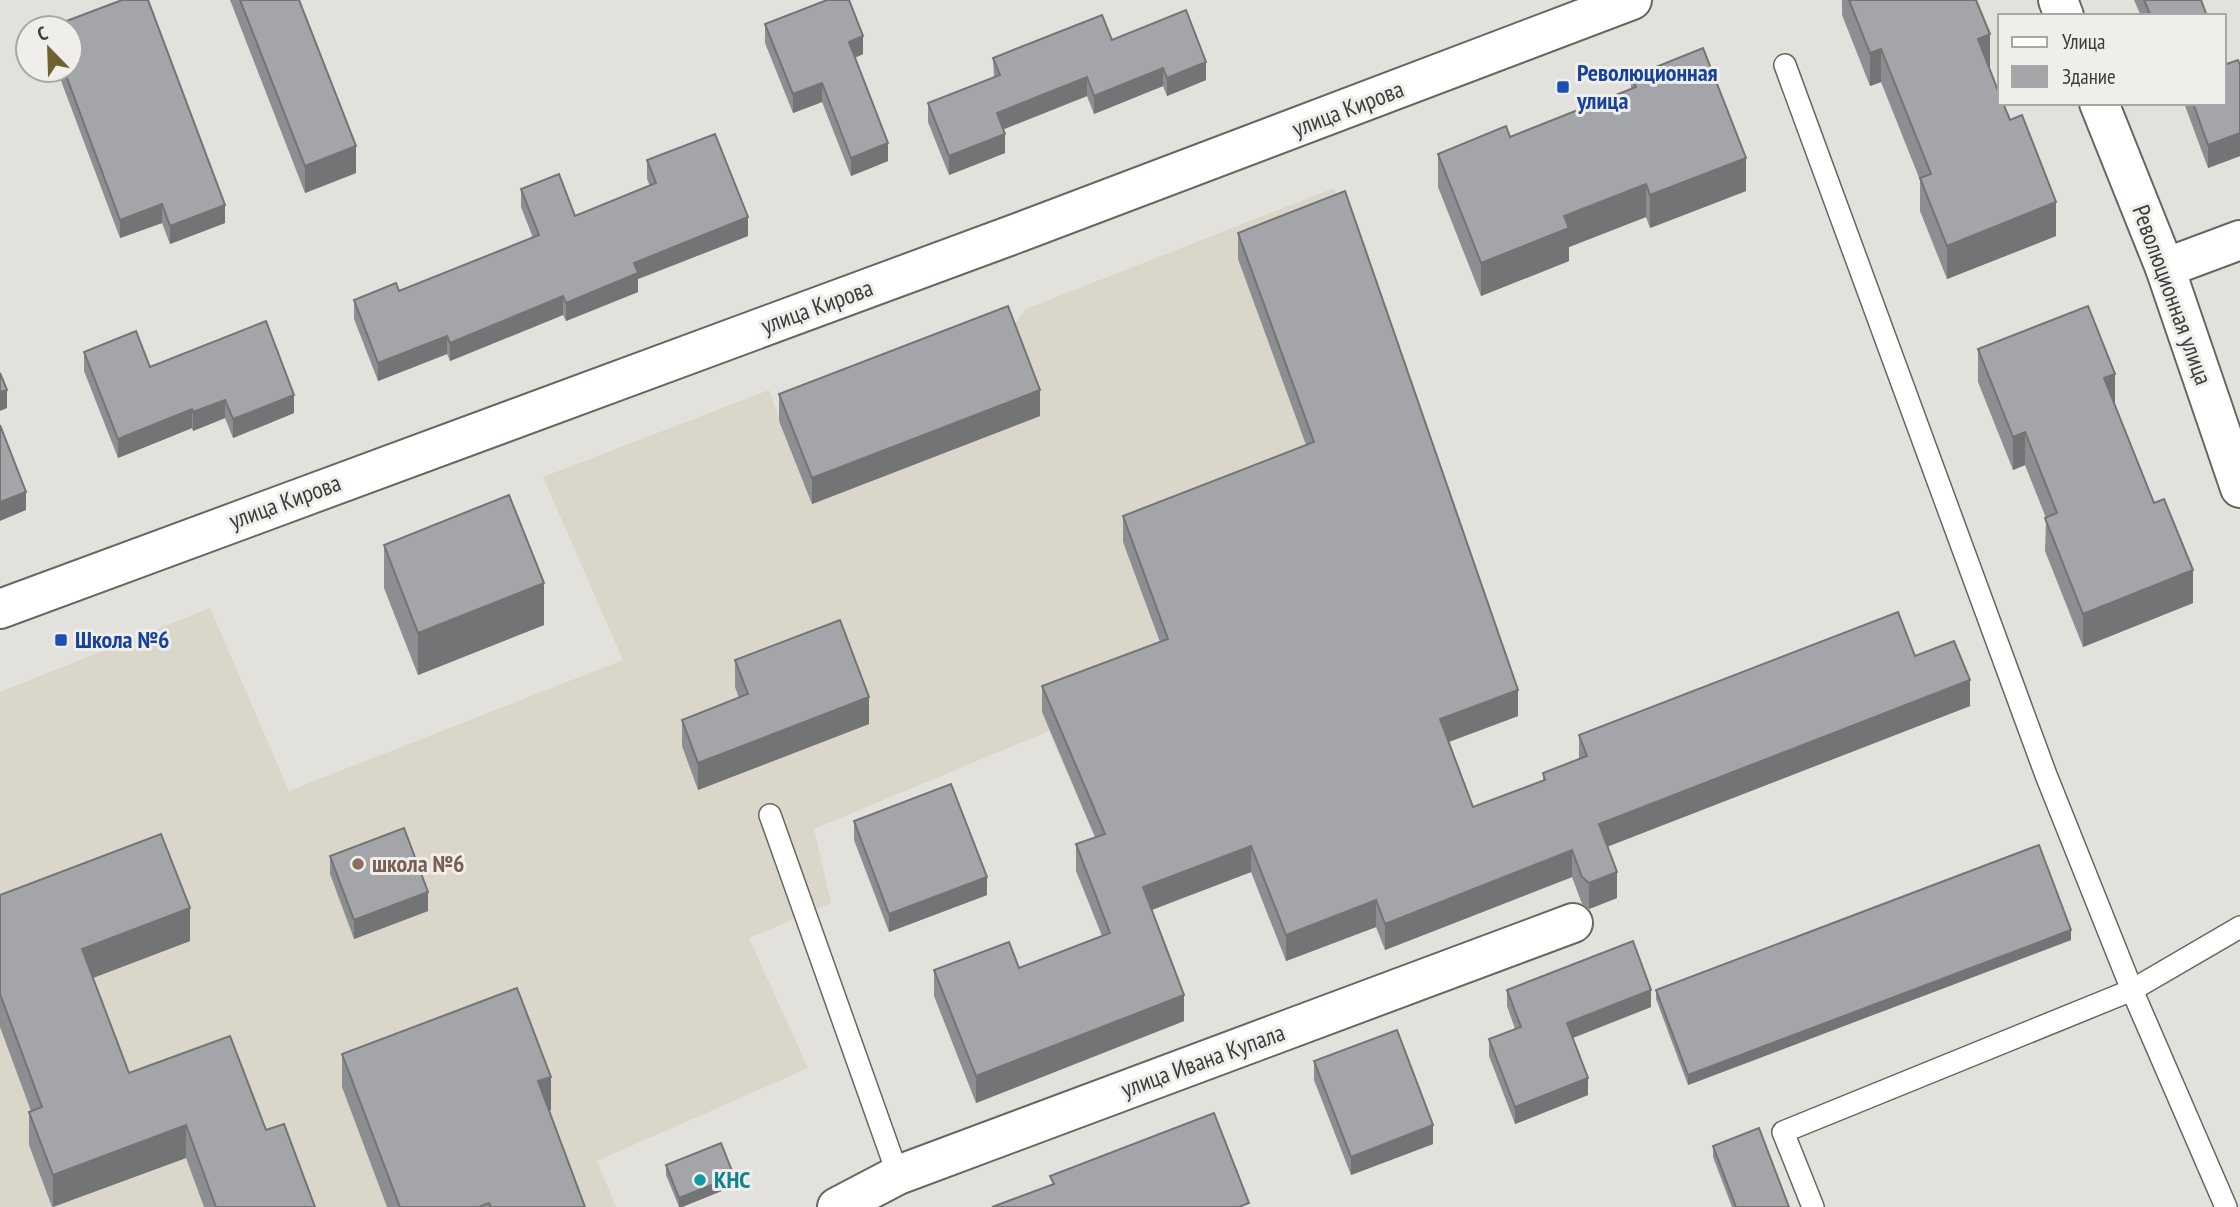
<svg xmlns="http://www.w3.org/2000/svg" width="2240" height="1207" viewBox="0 0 2240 1207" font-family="'PT Sans Narrow',sans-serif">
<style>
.built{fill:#dad6ca}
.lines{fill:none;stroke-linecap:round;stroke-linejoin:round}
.service-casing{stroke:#686662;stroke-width:24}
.minor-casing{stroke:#686662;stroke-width:42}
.secondary-casing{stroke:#686662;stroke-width:42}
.service{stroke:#fff;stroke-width:21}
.minor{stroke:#fff;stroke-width:38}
.secondary{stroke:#fff;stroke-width:38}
.wall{fill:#8d8e91}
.shaded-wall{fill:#737476}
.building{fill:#a4a5a9;stroke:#737476;stroke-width:2}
.transit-dot{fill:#1a4fb4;stroke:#f0eeea;stroke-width:2.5}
.education-dot{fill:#8d6e63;stroke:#f0eeea;stroke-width:2.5}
.culture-dot{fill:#0f9aa8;stroke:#f0eeea;stroke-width:2.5}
.labels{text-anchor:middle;stroke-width:6;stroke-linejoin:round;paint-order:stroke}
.transit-label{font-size:24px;font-weight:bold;fill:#164399;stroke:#f0eeea;text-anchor:start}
.street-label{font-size:24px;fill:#3d3d3b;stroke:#f0eeea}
.education-label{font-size:24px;font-weight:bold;fill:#785e54;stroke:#f0eeea;text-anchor:start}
.culture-label{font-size:24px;font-weight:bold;fill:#0d838f;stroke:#f0eeea;text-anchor:start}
</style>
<rect width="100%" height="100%" fill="#e3e1dc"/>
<polygon class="built" points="1334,188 1518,716 1373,770 1101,852 1049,731 814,829 831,903 749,938 808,1068 597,1161 616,1207 0,1207 0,692 210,608 289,791 623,660 543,477 769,390 780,421 1008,333 1026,309"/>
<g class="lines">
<g class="service-casing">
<g id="service">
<polyline points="1785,65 2046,775 2132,990 2226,1207"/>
<polyline points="770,815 898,1175"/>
<polyline points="1813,1207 1783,1132 2132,990 2240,927"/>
</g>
</g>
<g class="minor-casing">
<g id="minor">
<polyline points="2058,0 2064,16"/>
<polyline points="2099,103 2165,268 2240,488"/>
<polyline points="2165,268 2240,240"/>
<polyline points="837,1207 898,1175 1573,923"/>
</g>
</g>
<g class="secondary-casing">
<polyline id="secondary" points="0,609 1020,232 1632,0"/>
</g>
<use href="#service" class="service"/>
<use href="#minor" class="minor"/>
<use href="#secondary" class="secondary"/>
</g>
<g class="wall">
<polygon points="230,0 299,0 356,173 305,193"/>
<polygon points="1842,0 1976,0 1989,67 2056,236 1947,279 1920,211 1920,180 1881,82 1870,86 1842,15"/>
<polygon points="2134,0 2201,0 2207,16 2141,16"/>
<polygon points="765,24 863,54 855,58 888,161 851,176 822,102 793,113 765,43"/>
<polygon points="1112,40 1206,80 1167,96 1163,86 1094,114 1087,96 1003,129 1005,153 949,175 928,122 928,103 994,77 993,58"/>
<polygon points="2227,64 2240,65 2240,156 2208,168 2184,103 2224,103"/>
<polygon points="57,70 70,70 225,223 170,244 162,223 120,238"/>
<polygon points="1631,77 1746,191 1650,228 1646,217 1569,247 1569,261 1481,296 1438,187 1438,154 1510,137 1631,89"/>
<polygon points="647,160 748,236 638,279 638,292 566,321 563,315 450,361 447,354 378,381 354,319 354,300 399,291 533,238 521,207 521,189 575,216 650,186 647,179"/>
<polygon points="1238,233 1518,716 1449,742 1473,807 1543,781 1543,773 1579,759 1579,735 1915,656 1970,706 1608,846 1617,898 1589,909 1582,904 1572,877 1385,950 1376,927 1286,961 1251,872 1152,910 1184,1021 976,1103 934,996 934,970 1019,968 1102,936 1076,871 1076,844 1095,837 1042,712 1042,686 1160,642 1123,542 1123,516 1306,445 1238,259"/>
<polygon points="1978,349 2115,405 2193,603 2083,647 2045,551 2046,518 2025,465 2013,470 1978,382"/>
<polygon points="84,352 150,367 294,413 233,438 225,418 193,431 192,428 118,458 84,371"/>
<polygon points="779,394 1040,416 812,504 779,421"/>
<polygon points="384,545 544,625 418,675 384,588"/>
<polygon points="735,660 869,724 698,790 682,746 682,720 739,698 735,687"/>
<polygon points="854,821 987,895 889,932 854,840"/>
<polygon points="330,856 428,911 354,939 330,874"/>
<polygon points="0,895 190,941 93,978 129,1073 266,1130 315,1207 204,1207 186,1158 52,1207 29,1145 29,1112 31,1111 0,1027"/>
<polygon points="2071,940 1688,1085 1656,999 1656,990"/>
<polygon points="1507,990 1651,1007 1573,1038 1588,1095 1515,1124 1489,1056 1489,1039 1515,1029 1507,1006"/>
<polygon points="342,1054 551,1110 549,1111 585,1207 387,1207 342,1087"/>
<polygon points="1314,1061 1433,1144 1351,1175 1314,1080"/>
<polygon points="1713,1146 1789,1207 1732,1207 1713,1157"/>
<polygon points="666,1165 734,1186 682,1207 679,1207 666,1175"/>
</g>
<g class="shaded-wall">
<polygon points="1990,34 1990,67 1978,72 1978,39"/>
<polygon points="863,36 863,54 849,60 849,42"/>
<polygon points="1881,49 1881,82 1870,86 1870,53"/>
<polygon points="1206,62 1206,80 1167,96 1167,78"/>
<polygon points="1163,68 1163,86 1094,114 1094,96"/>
<polygon points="1087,77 1087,96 997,132 997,113"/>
<polygon points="822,83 822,102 793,113 793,94"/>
<polygon points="2240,133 2240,156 2208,168 2208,145"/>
<polygon points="1005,134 1005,153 949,175 949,156"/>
<polygon points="888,143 888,161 851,176 851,158"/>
<polygon points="356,146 356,173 305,193 305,166"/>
<polygon points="1746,158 1746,191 1650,228 1650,195"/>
<polygon points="1646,184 1646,217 1569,247 1569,261 1481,296 1481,263 1564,216"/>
<polygon points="2056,202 2056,236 1947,279 1947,246"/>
<polygon points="162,204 162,223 120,238 120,220"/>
<polygon points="225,205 225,223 170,244 170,226"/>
<polygon points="748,217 748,236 638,279 638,292 566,321 566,303 634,263"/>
<polygon points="563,296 563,315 450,361 450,343"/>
<polygon points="447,336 447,354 378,381 378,363"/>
<polygon points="2115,374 2115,408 2104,378"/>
<polygon points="7,390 7,408 0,411 0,392"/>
<polygon points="1040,390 1040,416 812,504 812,478"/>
<polygon points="294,395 294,413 233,438 233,419"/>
<polygon points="225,400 225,418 193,431 193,412"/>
<polygon points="192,409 192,428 118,458 118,439"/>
<polygon points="2025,432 2025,465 2013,470 2013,437"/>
<polygon points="26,492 26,510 0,521 0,502"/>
<polygon points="2193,570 2193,603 2083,647 2083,614"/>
<polygon points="544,583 544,625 418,675 418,633"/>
<polygon points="1970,680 1970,706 1599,850 1599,824"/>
<polygon points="1518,690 1518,716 1440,745 1440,719"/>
<polygon points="869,697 869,724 698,790 698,763"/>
<polygon points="1251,846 1251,872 1143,913 1143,887"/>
<polygon points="1572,850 1572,877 1385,950 1385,924"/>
<polygon points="1617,872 1617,898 1589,909 1589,883"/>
<polygon points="987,877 987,895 889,932 889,914"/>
<polygon points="428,892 428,911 354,939 354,920"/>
<polygon points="1376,900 1376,927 1286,961 1286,935"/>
<polygon points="190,908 190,941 82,982 82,949"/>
<polygon points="2071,930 2071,940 1688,1085 1688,1075"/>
<polygon points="1651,990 1651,1007 1567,1040 1567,1023"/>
<polygon points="1184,995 1184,1021 976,1103 976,1076"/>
<polygon points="551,1077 551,1110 538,1114 538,1081"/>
<polygon points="1588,1078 1588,1095 1515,1124 1515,1107"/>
<polygon points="186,1125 186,1158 53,1207 53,1175"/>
<polygon points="1433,1125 1433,1144 1351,1175 1351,1157"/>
<polygon points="734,1176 734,1186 682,1207 679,1207 679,1198"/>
</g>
<g class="building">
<polygon points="122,0 148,0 225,205 170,226 162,204 120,220 64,70 70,70 70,28 48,28"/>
<polygon points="240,0 299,0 356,146 305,166"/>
<polygon points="827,0 849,0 863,36 849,42 888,143 851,158 822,83 793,94 765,24"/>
<polygon points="1849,0 1976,0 1990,34 1978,39 2000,96 2000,103 2003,103 2010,120 2022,115 2056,202 1947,246 1920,178 1931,174 1881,49 1870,53"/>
<polygon points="2144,0 2201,0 2207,16 2151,16"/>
<polygon points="1186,10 1206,62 1167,78 1163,68 1094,96 1087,77 997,113 1005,134 949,156 928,103 1000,75 993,58 1102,15 1112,40"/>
<polygon points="1703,48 1746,158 1650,195 1646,184 1564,216 1569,228 1481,263 1438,154 1506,126 1510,137 1636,87 1631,77"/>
<polygon points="2224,56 2227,64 2238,60 2240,65 2240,133 2208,145 2193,103 2224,103"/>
<polygon points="715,134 748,217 634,263 638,273 566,303 563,296 450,343 447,336 378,363 354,300 396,283 399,291 539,235 521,189 559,174 575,216 656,183 647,160"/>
<polygon points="1345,191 1518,690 1440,719 1473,807 1545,780 1543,773 1587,756 1579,735 1898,612 1915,656 1954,641 1970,680 1599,824 1617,872 1589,883 1582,877 1572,850 1385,924 1376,900 1286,935 1251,846 1143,887 1184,995 976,1076 934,970 1009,942 1019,968 1110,933 1076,844 1105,834 1042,686 1168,639 1123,516 1314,442 1238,233"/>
<polygon points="1008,306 1040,390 812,478 779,394"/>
<polygon points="2088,306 2115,374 2104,378 2154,503 2164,499 2193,570 2083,614 2045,518 2057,513 2025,432 2013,437 1978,349"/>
<polygon points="266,321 294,395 233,419 225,400 193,412 192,409 118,439 84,352 136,331 150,367"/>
<polygon points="0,373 7,390 0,392"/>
<polygon points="0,425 26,492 0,502"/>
<polygon points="509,495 544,583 418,633 384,545"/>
<polygon points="840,620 869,697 698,763 682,720 748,694 735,660"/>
<polygon points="951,784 987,877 889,914 854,821"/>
<polygon points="404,828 428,892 354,920 330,856"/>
<polygon points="161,834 190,908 82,949 129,1073 230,1036 266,1130 284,1124 315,1207 216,1207 186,1125 53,1175 29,1112 42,1107 0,994 0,895"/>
<polygon points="2039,845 2071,930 1688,1075 1656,990"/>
<polygon points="1633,941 1651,990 1567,1023 1588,1078 1515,1107 1489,1039 1521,1027 1507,990"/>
<polygon points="517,988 551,1077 538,1081 585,1207 491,1207 489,1203 479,1207 400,1207 342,1054"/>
<polygon points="1397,1030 1433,1125 1351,1157 1314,1061"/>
<polygon points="1214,1113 1249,1203 1239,1207 992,1207 1054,1184 1050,1176"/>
<polygon points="1759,1128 1789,1207 1736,1207 1713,1146"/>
<polygon points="721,1143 734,1176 679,1198 666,1165"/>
</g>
<g class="transit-dot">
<rect x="1556" y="80" width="14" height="14" rx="3.5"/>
<rect x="54" y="633" width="14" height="14" rx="3.5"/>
</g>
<circle class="education-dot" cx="358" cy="864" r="7"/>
<circle class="culture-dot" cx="700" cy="1180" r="7"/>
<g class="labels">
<g class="transit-label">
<text x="1577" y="81">Революционная<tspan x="1577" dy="28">улица</tspan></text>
<text x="75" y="648">Школа №6</text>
</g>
<g class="street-label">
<text transform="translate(1348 109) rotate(-21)" y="8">улица Кирова</text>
<text transform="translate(2172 295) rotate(70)" y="8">Революционная улица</text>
<text transform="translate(817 307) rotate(-20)" y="8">улица Кирова</text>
<text transform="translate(285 502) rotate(-20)" y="8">улица Кирова</text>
<text transform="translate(1203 1061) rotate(-20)" y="8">улица Ивана Купала</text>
</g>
<g class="education-label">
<text x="372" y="872">школа №6</text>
</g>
<g class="culture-label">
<text x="714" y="1188">КНС</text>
</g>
</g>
<rect x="1998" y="14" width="228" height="91" fill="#f0eeea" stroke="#a8a7a4" stroke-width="2"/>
<rect x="2012" y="37" width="35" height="10" fill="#ffffff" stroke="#a8a7a4" stroke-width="2"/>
<text x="2062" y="49" font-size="21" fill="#3d3d3b">Улица</text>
<rect x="2012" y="66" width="35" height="21" fill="#a4a5a9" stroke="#a8a7a4" stroke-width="2"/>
<text x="2062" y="84" font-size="21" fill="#3d3d3b">Здание</text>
<g transform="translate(49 49) rotate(337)"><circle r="33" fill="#f0eeea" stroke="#a8a7a4" stroke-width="2"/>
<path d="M0-5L12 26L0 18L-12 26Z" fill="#70612f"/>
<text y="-10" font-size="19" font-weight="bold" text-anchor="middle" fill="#3d3d3b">С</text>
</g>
</svg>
